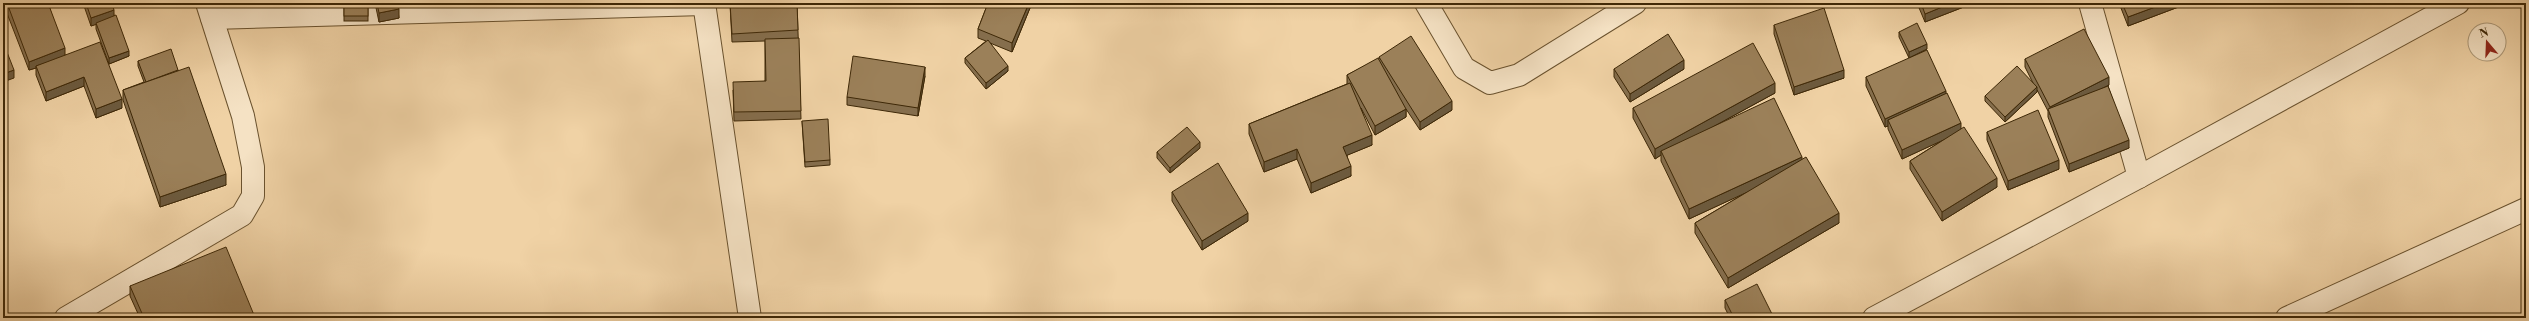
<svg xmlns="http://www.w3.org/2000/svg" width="2529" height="321" viewBox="0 0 2529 321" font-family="'Libre Bodoni',serif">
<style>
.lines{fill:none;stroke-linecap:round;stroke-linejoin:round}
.minor-casing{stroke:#6a522e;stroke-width:24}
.minor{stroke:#f5e2c4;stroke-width:22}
.wall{fill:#856e4d;stroke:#3e2807}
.shaded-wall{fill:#6c5a3e;stroke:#3e2807}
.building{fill:#9b8059;stroke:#3e2807}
</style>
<rect width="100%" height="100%" fill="#f0d2a5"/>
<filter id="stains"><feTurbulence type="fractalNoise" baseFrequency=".005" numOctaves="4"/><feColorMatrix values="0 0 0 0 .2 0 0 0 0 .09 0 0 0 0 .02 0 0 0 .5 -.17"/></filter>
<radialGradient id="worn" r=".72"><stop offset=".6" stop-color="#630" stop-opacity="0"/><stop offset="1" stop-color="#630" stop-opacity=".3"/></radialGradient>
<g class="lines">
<g class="minor-casing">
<g id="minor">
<polyline points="704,3 750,318"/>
<polyline points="1426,3 1464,68 1490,83 1519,75 1635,3"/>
<polyline points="2090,3 2139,177"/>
<polyline points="212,18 704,4"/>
<polyline points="66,318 242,215 253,196 253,167 243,116 207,3"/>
<polyline points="1874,318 2139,177 2458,3"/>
<polyline points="2287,318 2526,209"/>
</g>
</g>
<use href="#minor" class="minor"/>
</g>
<g class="wall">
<polygon points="3,3 48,3 65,55 122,108 96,118 84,86 46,101 36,75 36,68 29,70"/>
<polygon points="83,3 112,3 114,16 129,56 109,64 96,29 96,24 91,26"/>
<rect x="344" y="3" width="24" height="18"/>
<polygon points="375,3 397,3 399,18 379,22"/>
<polygon points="726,3 797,3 801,119 734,121 733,90 765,81 765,41 732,42 730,4 726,4"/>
<polygon points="988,3 1032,3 1012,52 990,43 1008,71 986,89 965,63 965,58 986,41 978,38 978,29"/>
<polygon points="1917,3 1974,3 1925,22"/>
<polygon points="2119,3 2189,3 2128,26"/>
<polygon points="1774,25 1844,78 1794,95 1774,34"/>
<polygon points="1899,32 1927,49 1909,58 1899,37"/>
<polygon points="1379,57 1452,110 1420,130 1406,109 1406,117 1375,135 1361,108 1372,145 1347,155 1351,176 1311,193 1297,159 1264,172 1249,134 1249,124 1347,84 1347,75 1379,59"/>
<polygon points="2025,59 2109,85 2108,86 2129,148 2069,172 2048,117 2048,111 2037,90 2037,92 2005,122 1985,101 1985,96 2033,83 2025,67"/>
<polygon points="138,61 178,70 226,185 160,207 123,100 123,90 144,82 138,66"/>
<polygon points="1614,69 1684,69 1630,102 1614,77"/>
<polygon points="925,76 918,116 847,105 847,97"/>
<polygon points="1866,77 1946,94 1961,129 1997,187 1942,221 1910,169 1910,161 1943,140 1902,159 1888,129 1888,126 1885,127 1866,86"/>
<polygon points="1775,93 1720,123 1802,160 1839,223 1728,288 1695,233 1695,223 1747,192 1689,219 1661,161 1661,155 1655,159 1633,118 1633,108"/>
<polygon points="802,121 830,160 830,165 805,167"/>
<polygon points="1987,132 2059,169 2008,190 1987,140"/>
<polygon points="1200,148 1170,173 1157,158 1157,152"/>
<polygon points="1172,192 1248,221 1202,250 1172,201"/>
<polygon points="130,286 254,318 140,318 130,296"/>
<polygon points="1725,300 1774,318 1730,318 1725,308"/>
</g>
<g class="shaded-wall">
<polygon points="1029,3 1032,3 1012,52 1012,43"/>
<polygon points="1952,3 1974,3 1925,22 1925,14"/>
<polygon points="2166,3 2189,3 2128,26 2128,17"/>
<polygon points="399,9 399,18 379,22 379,13"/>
<polygon points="114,10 114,19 91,26 91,18"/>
<polygon points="1927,44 1927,49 1909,58 1909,52"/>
<polygon points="65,48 65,57 36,66 36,68 29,70 29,62"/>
<polygon points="129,51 129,56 109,64 109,58"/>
<polygon points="1684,60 1684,69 1630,102 1630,94"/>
<polygon points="1008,66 1008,71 986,89 986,83"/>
<polygon points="925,67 925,76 918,116 918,108"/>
<polygon points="14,70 14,78 3,82 3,74"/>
<polygon points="1844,70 1844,78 1794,95 1794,87"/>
<polygon points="84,77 84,86 46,101 46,92"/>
<polygon points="2109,77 2109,85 2050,115 2050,107"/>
<polygon points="1775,83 1775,93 1663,154 1661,151 1661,155 1655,159 1655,149"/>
<polygon points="2037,87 2037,92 2005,122 2005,117"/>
<polygon points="1946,91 1946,100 1888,120 1888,126 1885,127 1885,119"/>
<polygon points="122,99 122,108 96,118 96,109"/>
<polygon points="1452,101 1452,110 1420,130 1420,122"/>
<polygon points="1406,109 1406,117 1375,135 1375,126"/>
<polygon points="1961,123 1961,132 1902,159 1902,150"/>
<polygon points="1372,135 1372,145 1343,157 1343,147"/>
<polygon points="2129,140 2129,148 2069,172 2069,164"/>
<polygon points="1200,142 1200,148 1170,173 1170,168"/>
<polygon points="1297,149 1297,159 1264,172 1264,162"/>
<polygon points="1802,157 1802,167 1689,219 1689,209"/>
<polygon points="2059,160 2059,169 2008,190 2008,181"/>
<polygon points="1351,166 1351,176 1311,193 1311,183"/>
<polygon points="226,174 226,185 160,207 160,197"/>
<polygon points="1997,178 1997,187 1942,221 1942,212"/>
<polygon points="1248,213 1248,221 1202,250 1202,241"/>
<polygon points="1839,213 1839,223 1728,288 1728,278"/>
<polygon points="254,315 254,318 246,318"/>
</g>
<g class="building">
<polygon points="7,3 48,3 65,48 29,62"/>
<polygon points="86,3 112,3 114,10 91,18"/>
<rect x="344" y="3" width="24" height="13"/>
<polygon points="377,3 397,3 399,9 379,13"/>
<polygon points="730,3 797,3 798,30 732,34"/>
<polygon points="988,3 1029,3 1012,43 978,29"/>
<polygon points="1921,3 1952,3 1925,14"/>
<polygon points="2122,3 2166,3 2128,17"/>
<polygon points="1824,8 1844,70 1794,87 1774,25"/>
<polygon points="116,15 129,51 109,58 96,23"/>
<polygon points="1917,23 1927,44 1909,52 1899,32"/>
<polygon points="2084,29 2109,77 2050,107 2025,59"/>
<polygon points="1668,34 1684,60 1630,94 1614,69"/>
<polygon points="1411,36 1452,101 1420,122 1379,57"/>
<polygon points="799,38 801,111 734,112 733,82 766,81 765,39"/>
<polygon points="988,40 1008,66 986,83 965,58"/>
<polygon points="3,42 14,70 3,74"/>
<polygon points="100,42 122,99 96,109 84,77 46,92 36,66"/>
<polygon points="1753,43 1775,83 1655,149 1633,108"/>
<polygon points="171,49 178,70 146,82 138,61"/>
<polygon points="1927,50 1946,91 1885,119 1866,77"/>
<polygon points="853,56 925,67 918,108 847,97"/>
<polygon points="1378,58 1406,109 1375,126 1347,75"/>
<polygon points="2017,66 2037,87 2005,117 1985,96"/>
<polygon points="189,67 226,174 160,197 123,90"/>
<polygon points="1350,83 1372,135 1343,147 1351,166 1311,183 1297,149 1264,162 1249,124"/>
<polygon points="2108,86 2129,140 2069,164 2048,109"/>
<polygon points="1947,93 1961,123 1902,150 1888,120"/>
<polygon points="1774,98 1802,157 1689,209 1661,151"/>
<polygon points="2038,110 2059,160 2008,181 1987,132"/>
<polygon points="828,119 830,160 805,162 802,121"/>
<polygon points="1187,127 1200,142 1170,168 1157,152"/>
<polygon points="1964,127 1997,178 1942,212 1910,161"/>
<polygon points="1806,157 1839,213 1728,278 1695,223"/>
<polygon points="1218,163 1248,213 1202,241 1172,192"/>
<polygon points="226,247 254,315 246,318 144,318 130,286"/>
<polygon points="1757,284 1774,318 1734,318 1725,300"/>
</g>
<rect width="2529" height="321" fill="none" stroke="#f0d2a5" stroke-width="16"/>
<rect x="4" y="4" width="2521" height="313" fill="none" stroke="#3e2807" stroke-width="2"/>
<rect x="8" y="8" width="2513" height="305" fill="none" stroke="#3e2807"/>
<g transform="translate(2487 42) rotate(341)"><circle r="19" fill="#f5e2c4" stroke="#ac9878"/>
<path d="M0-3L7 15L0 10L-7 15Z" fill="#8f2418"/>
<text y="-6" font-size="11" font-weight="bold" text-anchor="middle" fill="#3e2807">N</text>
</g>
<rect width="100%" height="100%" filter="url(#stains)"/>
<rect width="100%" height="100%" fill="url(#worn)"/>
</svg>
